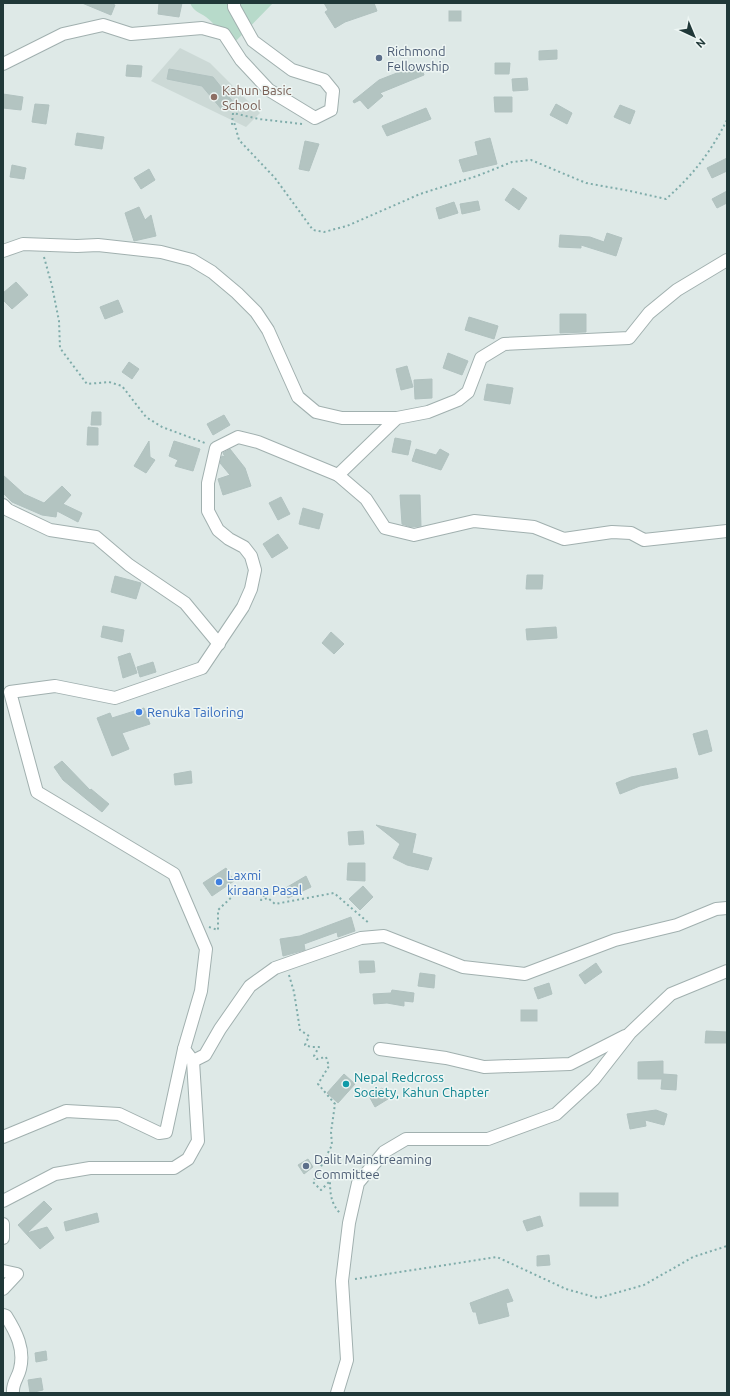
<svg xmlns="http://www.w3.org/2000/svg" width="730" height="1396" viewBox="0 0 730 1396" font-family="Ubuntu,sans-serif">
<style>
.built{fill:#ccd9d6}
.green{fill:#b7daca}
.building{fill:#b3c4c1;stroke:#b1c2c0}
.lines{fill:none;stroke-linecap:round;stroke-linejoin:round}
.minor-casing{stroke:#a1b0af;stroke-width:14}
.path{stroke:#7facaa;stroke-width:2;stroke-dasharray:2 3;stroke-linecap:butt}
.minor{stroke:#fff;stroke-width:12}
.service-dot{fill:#5c6f8a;stroke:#eef6f4;stroke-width:1.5}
.education-dot{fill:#8d6e63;stroke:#eef6f4;stroke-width:1.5}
.shop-dot{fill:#3f7fe0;stroke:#eef6f4;stroke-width:1.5}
.culture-dot{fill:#0f9aa8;stroke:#eef6f4;stroke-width:1.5}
.labels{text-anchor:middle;stroke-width:3;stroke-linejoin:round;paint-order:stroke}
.service-label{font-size:13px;fill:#4e5e75;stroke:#eef6f4;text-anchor:start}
.education-label{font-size:13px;fill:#785e54;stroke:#eef6f4;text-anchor:start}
.shop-label{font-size:13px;fill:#366cbe;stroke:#eef6f4;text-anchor:start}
.culture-label{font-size:13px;fill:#0d838f;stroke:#eef6f4;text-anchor:start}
</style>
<rect width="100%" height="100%" fill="#dee9e7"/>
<polygon class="built" points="180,48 210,63 260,113 246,127 151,81"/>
<path class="green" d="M 190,3 L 273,3 L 230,47 C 223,37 216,24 206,17 C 199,12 194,12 190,3 Z"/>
<g class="building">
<polygon points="82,3 109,3 115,5 111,15"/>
<polygon points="159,3 182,3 179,17 158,14"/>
<polygon points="324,3 374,3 377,11 345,22 335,28 325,12 328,10"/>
<rect x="449" y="11" width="12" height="10"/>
<polygon points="557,50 557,59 539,60 539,51"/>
<polygon points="495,63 510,63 509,74 495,74"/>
<polygon points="420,64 424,75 380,93 383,96 368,109 360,100 354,103 353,101 379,80"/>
<polygon points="127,65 142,66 141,77 126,76"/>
<polygon points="169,69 213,77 234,103 223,111 202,86 167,79"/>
<polygon points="527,78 528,90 513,91 512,79"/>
<polygon points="3,94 23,97 21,110 3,108"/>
<polygon points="494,97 512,97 512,112 495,112"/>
<polygon points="35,104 49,105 46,124 32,122"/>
<polygon points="556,104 572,113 567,124 550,115"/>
<polygon points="620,105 635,111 630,124 614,117"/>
<polygon points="426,108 431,119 387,136 382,126"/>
<polygon points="77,133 104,137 102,149 75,145"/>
<polygon points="490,138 497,164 463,172 459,160 478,155 475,142"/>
<polygon points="305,141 319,144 309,171 299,169"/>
<polygon points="727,158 727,171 712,178 707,168"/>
<polygon points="12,165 26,168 24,179 10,177"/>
<polygon points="149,169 155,180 141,189 134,178"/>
<polygon points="513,188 527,198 519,210 505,200"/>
<polygon points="727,191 727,203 717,208 712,199"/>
<polygon points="478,201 480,210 462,214 460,204"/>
<polygon points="454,202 458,213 439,219 436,208"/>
<polygon points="139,207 145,220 151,215 156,236 134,241 125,213"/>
<polygon points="607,233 622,238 616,256 581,245 581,248 559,247 560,235 590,237 604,242"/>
<polygon points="16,282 28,295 12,309 3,300 3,293"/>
<polygon points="118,300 123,312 105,319 100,307"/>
<polygon points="560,314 586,314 586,332 560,333"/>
<polygon points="469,317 498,326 494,339 465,330"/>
<polygon points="448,353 468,361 462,375 443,368"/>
<polygon points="129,362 139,369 132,379 122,372"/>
<polygon points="407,366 413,387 401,390 396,369"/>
<polygon points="432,379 432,398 415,399 414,380"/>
<polygon points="487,384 513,388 510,404 484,400"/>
<polygon points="92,412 101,412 101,425 91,425"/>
<polygon points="224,415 230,425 213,435 207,424"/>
<polygon points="88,427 98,428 98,445 87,445"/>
<polygon points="395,438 411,441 408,455 392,452"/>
<polygon points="149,441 150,457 155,460 146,473 134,466"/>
<polygon points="174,441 200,449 193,471 175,466 178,460 169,456"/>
<polygon points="230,449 245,468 251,486 223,495 218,479 230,475 220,463 222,456 225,457 223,453"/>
<polygon points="416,449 436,455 440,449 449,454 441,470 412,461"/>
<polygon points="3,475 24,494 44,503 62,486 71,495 63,504 82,513 78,522 57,511 56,517 42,515 12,502 3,493"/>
<polygon points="400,495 420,495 421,526 411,527 402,524"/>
<polygon points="281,497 290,514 278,520 269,503"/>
<polygon points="303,508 323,514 319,529 299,524"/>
<polygon points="278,534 288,548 272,558 263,544"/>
<polygon points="527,575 543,575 542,589 526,589"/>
<polygon points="115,576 141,583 136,599 111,592"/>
<polygon points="103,626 124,630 122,642 101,637"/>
<polygon points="556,627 557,638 527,640 526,629"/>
<polygon points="331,632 344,644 334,654 322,643"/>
<polygon points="130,653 137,673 123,678 118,657"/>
<polygon points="153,662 156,672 140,677 137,667"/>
<polygon points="144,708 150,724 122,733 129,749 112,756 97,718 110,713 112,718"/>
<polygon points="707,730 712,751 699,755 693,734"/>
<polygon points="62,761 90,790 91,789 109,804 102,812 63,780 54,767"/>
<polygon points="676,768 678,778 640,786 620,794 616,783 631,777"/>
<polygon points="191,771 192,783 175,785 174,774"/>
<polygon points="376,825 416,834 412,853 432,858 428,870 407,865 393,858 400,844"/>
<polygon points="363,831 364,844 349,845 348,832"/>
<polygon points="348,863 365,863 365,881 347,880"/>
<polygon points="226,868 234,881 212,896 203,883"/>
<polygon points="306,876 311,887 288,898 284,889"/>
<polygon points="363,886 373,897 360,910 349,899"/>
<polygon points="351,917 355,931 338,937 337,932 304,944 305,950 283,956 280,939 300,936"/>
<polygon points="359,961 374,961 375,972 360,973"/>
<polygon points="596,963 602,972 585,984 579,975"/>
<polygon points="420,973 435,975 434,988 418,986"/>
<polygon points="549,983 552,994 538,999 534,988"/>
<polygon points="392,990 414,993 413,1002 404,1001 404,1006 387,1003 374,1004 373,994 391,993"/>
<rect x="521" y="1010" width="16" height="11"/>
<polygon points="706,1031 727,1032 727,1043 705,1043"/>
<polygon points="663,1061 663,1074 677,1075 676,1090 661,1089 662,1079 638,1079 638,1062"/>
<polygon points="344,1074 355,1084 338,1103 327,1093"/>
<polygon points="382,1088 388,1099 375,1107 369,1096"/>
<polygon points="656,1110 667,1114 664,1125 645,1120 646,1126 630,1129 627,1114"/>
<polygon points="308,1159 313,1167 304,1174 298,1165"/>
<rect x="580" y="1193" width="38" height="13"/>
<polygon points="44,1201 52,1209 27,1233 47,1227 54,1238 40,1249 18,1225"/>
<polygon points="97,1213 99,1222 66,1231 64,1222"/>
<polygon points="540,1216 543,1226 527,1231 523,1221"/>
<polygon points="549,1255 550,1265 537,1266 537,1256"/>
<polygon points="508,1289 513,1301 506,1303 509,1316 479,1324 476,1312 473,1312 470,1303"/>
<polygon points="46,1351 47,1360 36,1362 35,1353"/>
<polygon points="41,1378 43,1390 30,1393 28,1380"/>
</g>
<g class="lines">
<g class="minor-casing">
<g id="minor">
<polyline points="3,64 63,34 103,25 131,34 202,28 224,34 241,60 269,90 315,118 331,110 333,91 324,80 292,70 253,41 234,7 234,3"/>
<polyline points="3,251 23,244 77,246 98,245 161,252 192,260 212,272 237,293 256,312 268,330 298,397 316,412 342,418 397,418"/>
<polyline points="338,475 366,499 385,528 414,535 474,521 534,527 564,539 612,532 631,533 644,540 727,531"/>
<polyline points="3,505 8,510 50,530 96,537 129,565 185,603 219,644"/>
<polyline points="380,1049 446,1058 484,1067 570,1064 625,1036"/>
<polyline points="193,1061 205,1055 220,1029 250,986 275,968 361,938 384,936 463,967 525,974 615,940 677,925 716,909 727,908"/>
<polyline points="3,1137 66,1111 119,1114 159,1133 166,1132 184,1049"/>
<polyline points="3,1201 55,1174 90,1168 174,1168 188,1159 198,1141 193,1061 184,1049 201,991 206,949 174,874 37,792 10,692 55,686 115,698 202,668 243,607 251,589 255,570 251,556 244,547 229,539 218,530 208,511 208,483 216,448 238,437 258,442 338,475 397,418 428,412 458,400 468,392 481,358 504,344 629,338 649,313 677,290 727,260"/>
<polyline points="3,1224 3,1238"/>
<polyline points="3,1271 17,1274 3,1289"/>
<path d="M 3,1315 L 6,1316 C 16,1332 25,1349 20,1369 C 18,1378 12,1383 13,1393"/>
<polyline points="337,1393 347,1360 342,1281 349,1223 358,1183 384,1152 406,1139 488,1139 556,1114 594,1079 630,1033 671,994 727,971"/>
</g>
</g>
<g class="path">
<path d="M 302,124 L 259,119 L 233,113 L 232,124 L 234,122 L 239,140 L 275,178 L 313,230 L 324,232 L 347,226 L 420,194 L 477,176 L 512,162 L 531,160 L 586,183 L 630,191 L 666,199 C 694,174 710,153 727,120"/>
<polyline points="44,257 52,286 59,321 60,348 87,384 109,382 122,386 146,417 162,427 205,443"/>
<polyline points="209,927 218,930 218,910 235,894 262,889 265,889 266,893 261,900 268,898 275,904 334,893 370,924"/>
<path d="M 289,975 L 294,992 L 300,1030 L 309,1036 L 305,1045 L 311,1047 L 319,1047 L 314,1056 L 317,1059 L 326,1057 L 329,1066 L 318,1084 L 335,1104 L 331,1132 L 332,1145 L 313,1182 L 321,1190 L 330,1181 C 330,1193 331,1204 340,1213"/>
<polyline points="355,1279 497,1257 566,1289 598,1298 644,1285 693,1257 727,1246"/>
</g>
<use href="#minor" class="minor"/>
</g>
<g class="service-dot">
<circle cx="379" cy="58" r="4"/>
<circle cx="306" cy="1166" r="4"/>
</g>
<circle class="education-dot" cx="214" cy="97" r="4"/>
<g class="shop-dot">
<circle cx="139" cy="712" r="4"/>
<circle cx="219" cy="882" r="4"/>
</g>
<circle class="culture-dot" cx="346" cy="1084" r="4"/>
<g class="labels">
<g class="service-label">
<text x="387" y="56">Richmond<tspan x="387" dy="15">Fellowship</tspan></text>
<text x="314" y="1164">Dalit Mainstreaming<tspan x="314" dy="15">Committee</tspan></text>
</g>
<g class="education-label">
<text x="222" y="95">Kahun Basic<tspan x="222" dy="15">School</tspan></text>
</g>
<g class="shop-label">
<text x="147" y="717">Renuka Tailoring</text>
<text x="227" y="880">Laxmi<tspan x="227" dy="15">kiraana Pasal</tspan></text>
</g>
<g class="culture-label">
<text x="354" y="1082">Nepal Redcross<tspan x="354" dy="15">Society, Kahun Chapter</tspan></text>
</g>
</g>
<rect width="730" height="1396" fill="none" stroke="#203838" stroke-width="8"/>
<g transform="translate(694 36) rotate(136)" stroke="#eef6f4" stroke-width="3" paint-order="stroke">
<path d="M0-3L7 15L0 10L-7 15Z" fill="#203838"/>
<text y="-6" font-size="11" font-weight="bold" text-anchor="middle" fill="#203838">N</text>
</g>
</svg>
